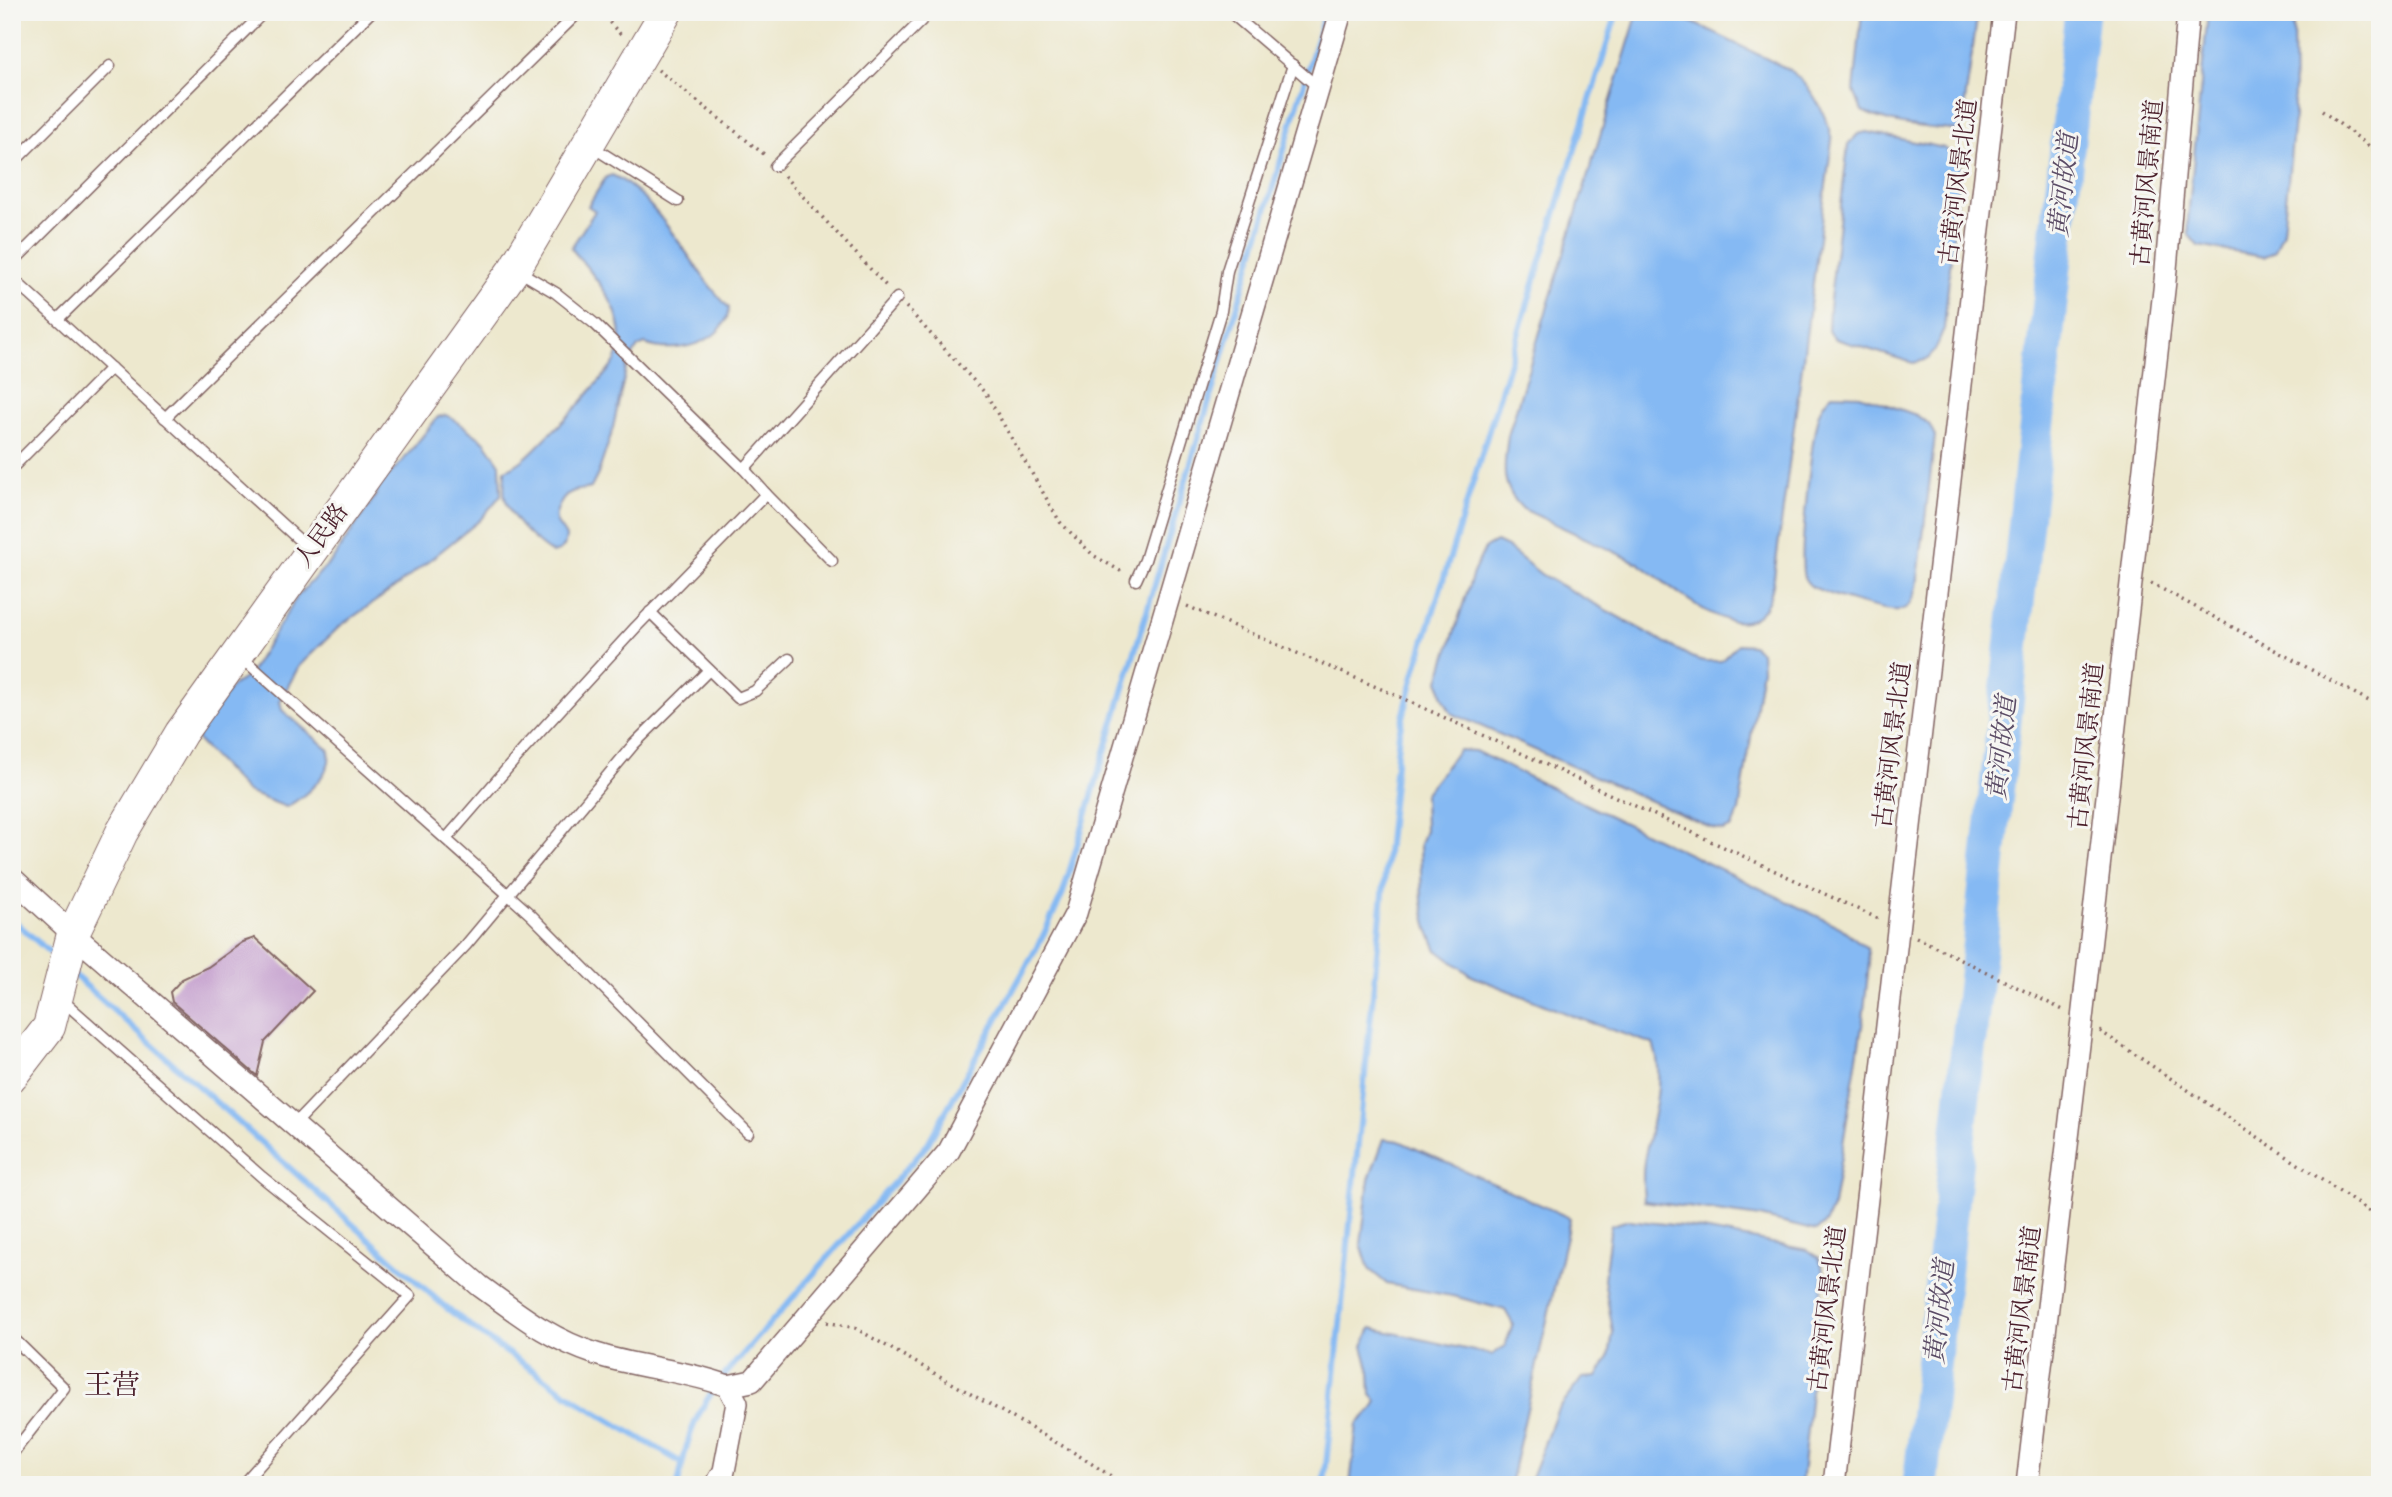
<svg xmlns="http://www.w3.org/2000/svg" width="2392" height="1497" viewBox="0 0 2392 1497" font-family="'EB Garamond','Noto Serif SC',serif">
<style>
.water{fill:#85b9f3;stroke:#686c8f;stroke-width:2}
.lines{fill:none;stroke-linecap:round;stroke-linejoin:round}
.stream{stroke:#85b9f3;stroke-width:6}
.river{stroke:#85b9f3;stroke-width:35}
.building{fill:#c29bcc}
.lane-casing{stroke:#836564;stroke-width:13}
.street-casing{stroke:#836564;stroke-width:24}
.secondary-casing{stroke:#836564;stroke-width:34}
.path{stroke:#836564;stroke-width:3.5;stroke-dasharray:2 5;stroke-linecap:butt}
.lane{stroke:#fff;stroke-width:10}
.street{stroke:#fff;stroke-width:21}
.secondary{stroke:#fff;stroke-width:32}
.labels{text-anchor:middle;stroke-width:6;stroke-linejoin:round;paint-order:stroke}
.street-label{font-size:24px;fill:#4a1f2b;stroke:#f6f6f2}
.water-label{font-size:26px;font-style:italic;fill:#5c4d67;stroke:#f6f6f2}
.quarter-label{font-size:28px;fill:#4a1f2b;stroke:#f6f6f2}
</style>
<rect width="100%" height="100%" fill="#f6f6f2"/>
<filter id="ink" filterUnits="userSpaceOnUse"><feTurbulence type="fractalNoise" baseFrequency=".0143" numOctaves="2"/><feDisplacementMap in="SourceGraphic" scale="14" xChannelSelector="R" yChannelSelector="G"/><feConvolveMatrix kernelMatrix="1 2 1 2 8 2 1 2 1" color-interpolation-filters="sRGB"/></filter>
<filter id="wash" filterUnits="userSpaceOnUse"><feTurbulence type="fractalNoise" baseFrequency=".00686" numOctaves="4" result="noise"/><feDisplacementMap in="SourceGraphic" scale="28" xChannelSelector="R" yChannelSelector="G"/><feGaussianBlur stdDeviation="1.57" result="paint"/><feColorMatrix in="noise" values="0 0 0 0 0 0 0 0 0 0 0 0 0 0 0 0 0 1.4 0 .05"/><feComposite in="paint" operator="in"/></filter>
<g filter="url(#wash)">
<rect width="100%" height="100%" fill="#ede8ce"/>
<g class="water">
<path d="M 1638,12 L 1671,12 L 1788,69 C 1812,86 1825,111 1832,140 L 1773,585 C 1756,669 1672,585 1638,563 L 1523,509 C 1499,486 1504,466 1508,436 Z"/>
<path d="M 1862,12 L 1978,12 L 1962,123 L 1958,131 C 1925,127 1892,126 1862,111 L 1854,91 Z"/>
<polygon points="2208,12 2293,12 2294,120 2283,231 2275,251 2264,257 2198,246 2189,235 2188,218"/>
<polygon points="1867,132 1944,148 1954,156 1960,165 1944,329 1936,348 1928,359 1913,363 1836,339 1828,331 1829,308 1848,145 1858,134"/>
<path d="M 612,175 C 647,190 682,247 704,278 C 711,288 720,298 729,308 C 727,343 673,356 645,344 L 638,347 L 627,365 L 612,432 L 598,474 L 591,488 C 585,490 579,489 574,491 C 564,494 552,513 557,523 C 560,528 564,532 566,537 C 565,547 563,551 552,553 C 533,540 512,522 505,498 C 503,490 505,479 505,470 C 524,464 538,444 554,430 C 569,416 581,403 594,387 C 601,378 613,368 617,357 C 633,317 595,277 571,248 L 595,211 L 588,206 L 606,177 Z"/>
<path d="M 1832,394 L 1860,395 L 1916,415 L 1929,424 L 1935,436 L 1917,587 C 1914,596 1911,609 1899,610 C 1883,612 1831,595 1815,588 C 1811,587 1806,582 1804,577 C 1798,560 1812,437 1818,416 C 1821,407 1825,400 1832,394 Z"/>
<path d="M 446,415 L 462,425 L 485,442 L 500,464 L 501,495 L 480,520 L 396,587 L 340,626 L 299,666 L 280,701 L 282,710 L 328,749 C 337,771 303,798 286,807 L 247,792 L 198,741 L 197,735 L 232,686 L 248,676 L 298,595 L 333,559 L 376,495 L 379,486 L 404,459 L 438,417 Z"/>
<polygon points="1496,542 1507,547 1542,575 1691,657 1704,661 1721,661 1738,644 1752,645 1761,652 1762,669 1739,811 1732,827 1723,831 1712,828 1451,713 1442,695 1439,680 1473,573 1485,548"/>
<path d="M 1459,750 L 1475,751 L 1840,927 L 1867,948 L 1869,963 L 1863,1020 L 1833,1206 L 1826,1222 L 1816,1231 L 1760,1217 L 1644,1201 C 1643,1188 1642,1175 1644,1162 C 1650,1125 1667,1081 1653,1044 L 1580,1019 L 1472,976 L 1437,950 L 1428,929 L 1422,902 L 1420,844 L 1425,830 L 1424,794 Z"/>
<polygon points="1384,1139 1399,1141 1570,1218 1510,1485 1350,1485 1357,1424 1373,1409 1377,1401 1371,1395 1370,1372 1363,1346 1371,1328 1492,1355 1505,1346 1513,1324 1505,1310 1457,1297 1387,1284 1369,1269 1361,1244 1369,1179"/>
<polygon points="1629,1220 1682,1226 1808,1250 1819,1258 1824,1272 1801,1485 1528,1485 1557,1411 1582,1378 1597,1377 1609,1357 1613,1332 1604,1279 1611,1225"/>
</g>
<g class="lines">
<g class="stream">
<polyline points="12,919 56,958"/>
<polyline points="74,975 444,1306 493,1343 584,1405 682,1463"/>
<polyline points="722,1378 927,1145 1041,940 1063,893 1325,12"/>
<path d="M 678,1485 C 685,1447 692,1418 716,1387"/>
<polyline points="1324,1485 1399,733 1414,675 1617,12"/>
</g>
<polyline class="river" points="1920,1485 2082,12"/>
</g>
<g id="blocks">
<polygon class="building" points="255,938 313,991 265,1042 257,1076 172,1002 170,992 182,979 208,967 243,942"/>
</g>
</g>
<g filter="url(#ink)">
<use href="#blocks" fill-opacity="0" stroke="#836564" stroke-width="2"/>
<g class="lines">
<g class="lane-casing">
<g id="lane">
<polyline points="1230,12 1319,88"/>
<polyline points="591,146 678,201"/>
<polyline points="12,164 110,66"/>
<polyline points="775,166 930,12"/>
<polyline points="12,263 264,12"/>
<polyline points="517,270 556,293 595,324 744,469 766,494 832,561"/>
<polyline points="12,278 308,548"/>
<polyline points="58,319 371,12"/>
<polyline points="165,418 579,12"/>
<polyline points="12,468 111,368"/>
<polyline points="744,469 897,298"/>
<polyline points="1136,580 1145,560 1221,311 1227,271 1293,65"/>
<polyline points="650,612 738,698 755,691 789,659"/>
<polyline points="239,655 531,915 748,1133"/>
<polyline points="446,839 525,748 636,627 766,494"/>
<polyline points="61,999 262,1177 410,1296 242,1485"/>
<polyline points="294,1125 466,945 634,744 709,670"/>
<polyline points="12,1337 64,1388 12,1454"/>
</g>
</g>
<g class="street-casing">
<g id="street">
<path d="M 12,878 L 73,934 L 480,1286 C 519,1314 549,1339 596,1354 C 639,1368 685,1370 728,1386 L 737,1403 L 724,1471 L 716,1485"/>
<polyline points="728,1386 752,1381 949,1151 1076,913 1341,12"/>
<polyline points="1834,1485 2004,12"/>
<polyline points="2027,1485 2082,1019 2165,281 2188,12"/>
</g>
</g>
<g class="secondary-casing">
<polyline id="secondary" points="12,1075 49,1027 73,934 122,832 181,733 515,268 666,12"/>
</g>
<g class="path">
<polyline points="600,12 622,36"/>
<polyline points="658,70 765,155"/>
<polyline points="2322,111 2380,154"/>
<polyline points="784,176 888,288"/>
<polyline points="906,307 986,394 1060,522 1093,555 1124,573"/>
<polyline points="2151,583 2380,707"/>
<polyline points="1187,606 1400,697 1881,920"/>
<polyline points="1916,937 2063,1010"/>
<polyline points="2100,1031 2380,1219"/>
<polyline points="827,1322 855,1328 1073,1452 1125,1485"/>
</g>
<use href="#lane" class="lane"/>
<use href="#street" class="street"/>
<use href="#secondary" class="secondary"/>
</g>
</g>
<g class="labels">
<g class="street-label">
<text transform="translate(1958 182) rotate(-83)" y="8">古黄河风景北道</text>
<text transform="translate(2147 183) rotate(-85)" y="8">古黄河风景南道</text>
<text transform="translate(321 535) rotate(-54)" y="8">人民路</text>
<text transform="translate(1892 745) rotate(-83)" y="8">古黄河风景北道</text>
<text transform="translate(2086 746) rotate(-84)" y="8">古黄河风景南道</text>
<text transform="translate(1827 1309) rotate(-83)" y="8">古黄河风景北道</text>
<text transform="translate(2022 1309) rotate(-83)" y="8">古黄河风景南道</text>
</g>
<g class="water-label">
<text transform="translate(2063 185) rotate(-84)" y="9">黄河故道</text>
<text transform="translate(2001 748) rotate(-84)" y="9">黄河故道</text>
<text transform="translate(1939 1312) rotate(-84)" y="9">黄河故道</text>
</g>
<g class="quarter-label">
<text x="112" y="1394">王营</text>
</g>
</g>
<rect width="2392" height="1497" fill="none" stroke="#f6f6f2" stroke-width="42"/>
</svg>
